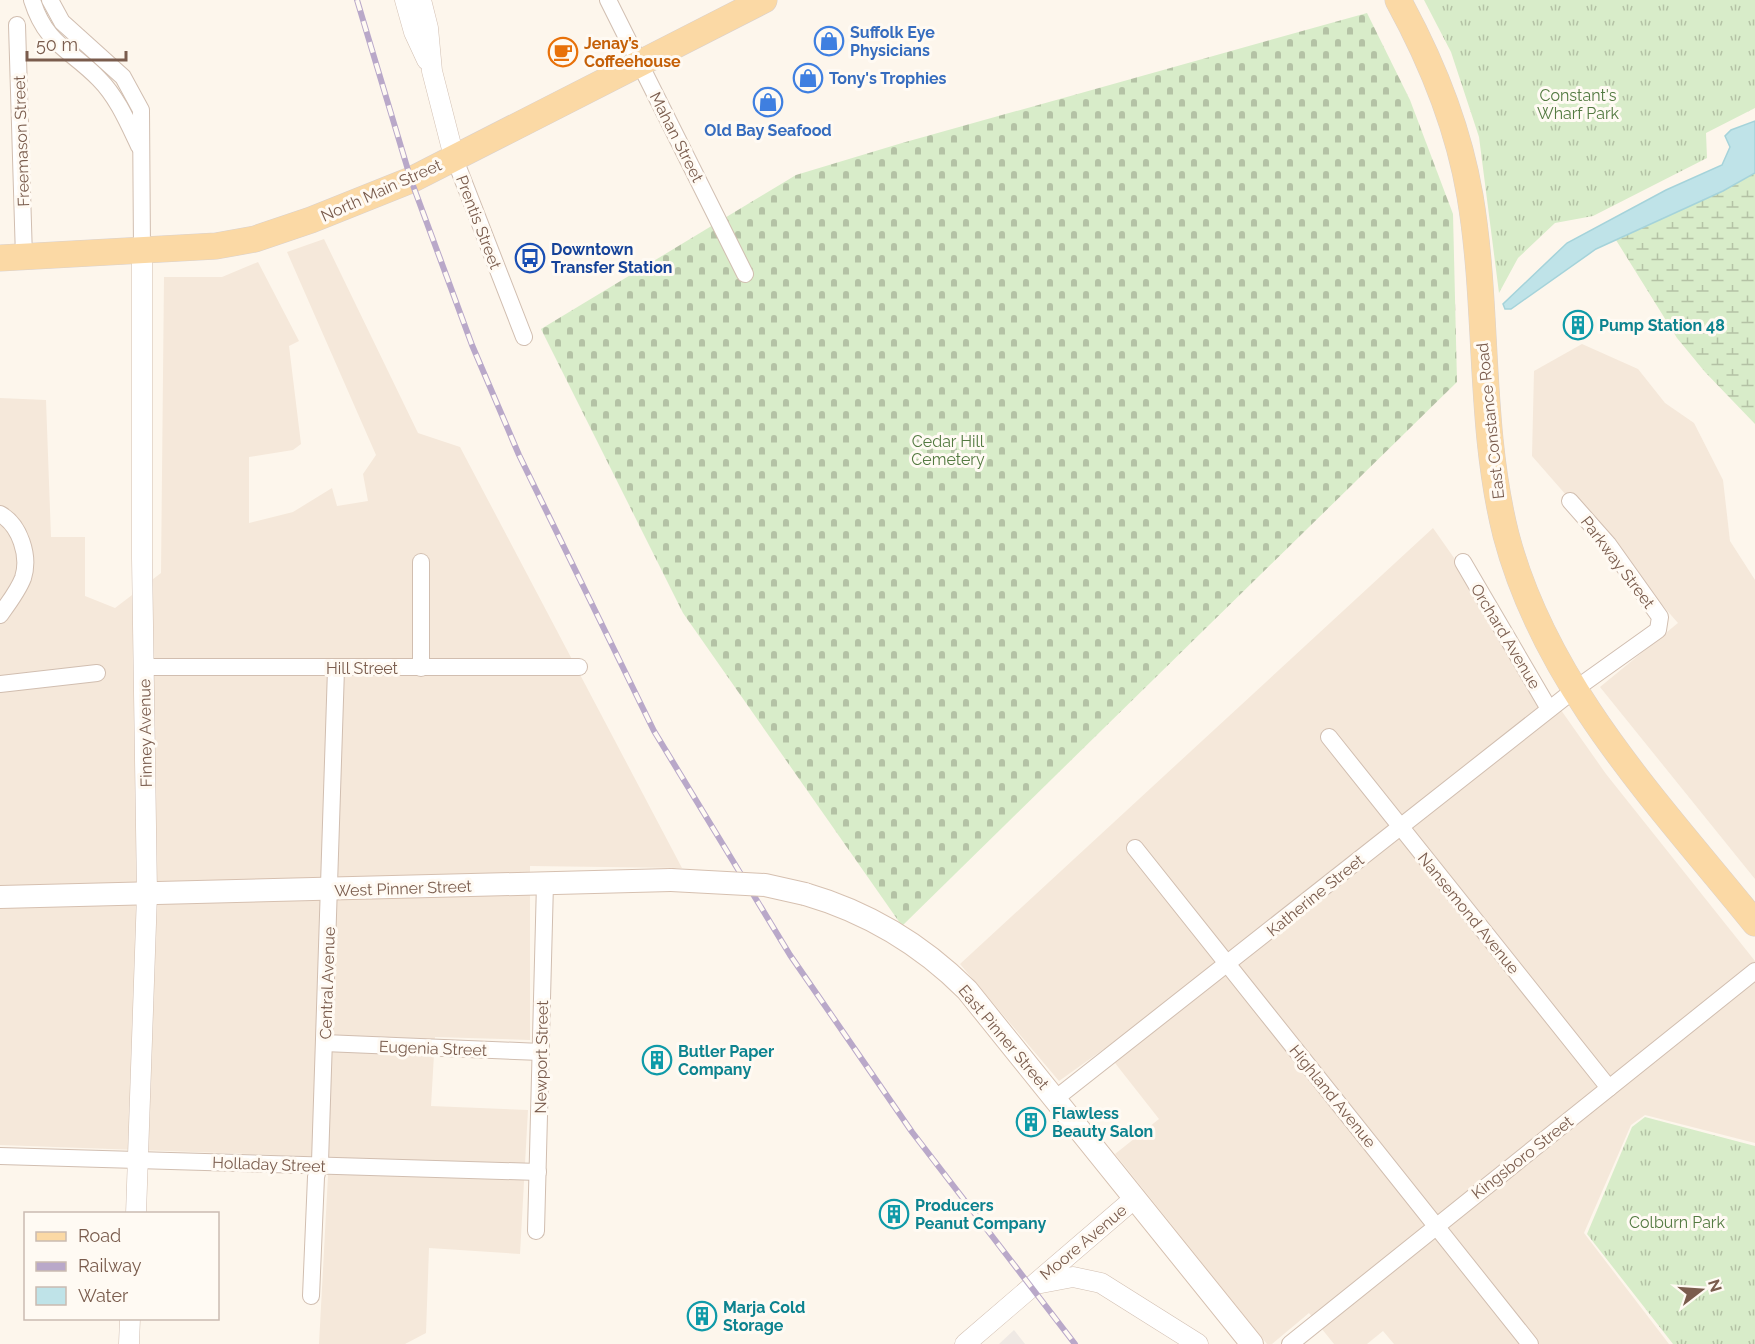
<svg xmlns="http://www.w3.org/2000/svg" width="1755" height="1344" viewBox="0 0 1755 1344" font-family="Raleway,sans-serif">
<style>
.residential{fill:#f5e8da}
.industrial{fill:#efe9e4}
.grass{fill:url(#grass-tufts)}
.wetland{fill:url(#wetland-marsh)}
.cemetery{fill:url(#cemetery-stones)}
.water{fill:#bfe3e8;stroke:#a5d3da;stroke-width:1.5}
.lines{fill:none;stroke-linecap:round;stroke-linejoin:round}
.minor-casing{stroke:#d1beb0;stroke-width:18}
.tertiary-casing{stroke:#d1beb0;stroke-width:21}
.secondary-casing{stroke:#d6c0b0;stroke-width:24}
.primary-casing{stroke:#dad1cd;stroke-width:27}
.minor{stroke:#fff;stroke-width:16}
.tertiary{stroke:#fff;stroke-width:20}
.secondary{stroke:#fff;stroke-width:22}
.primary{stroke:#fbd9a5;stroke-width:26}
.rail-casing{stroke:#b9a8c9;stroke-width:6}
.rail{stroke:#fffaf3;stroke-width:4;stroke-dasharray:11;stroke-linecap:butt}
.secondary-bridge-casing{stroke:#d6c0b0;stroke-width:24;stroke-linecap:butt}
.secondary-bridge{stroke:#fff;stroke-width:22}
.labels{text-anchor:middle;stroke-width:6;stroke-linejoin:round;paint-order:stroke}
.shop-label{font-size:16px;font-weight:bold;fill:#366cbe;stroke:#fffaf3;text-anchor:start}
.food-label{font-size:16px;font-weight:bold;fill:#c56008;stroke:#fffaf3;text-anchor:start}
.park-label{font-size:16px;fill:#537a41;stroke:#fffaf3}
.street-label{font-size:16px;fill:#7a5c4d;stroke:#fffaf3}
.transit-label{font-size:16px;font-weight:bold;fill:#164399;stroke:#fffaf3;text-anchor:start}
.culture-label{font-size:16px;font-weight:bold;fill:#0d838f;stroke:#fffaf3;text-anchor:start}
</style>
<defs>
<pattern id="grass-tufts" width="24" height="20" patternUnits="userSpaceOnUse" patternTransform="scale(1.5)"><rect width="24" height="20" fill="#d8ecc9"/><path d="M3 7l-1-3M5 7V3M7 7l1-3M15 17l-1-3M17 17v-4M19 17l1-3" fill="none" stroke="#b4c2a5"/></pattern>
<pattern id="wetland-marsh" width="20" height="14" patternUnits="userSpaceOnUse" patternTransform="scale(1.5)"><rect width="20" height="14" fill="#d8ecc9"/><path d="M1 5h8M5 5V1M11 12h8M15 12V8" fill="none" stroke="#b4c2a5"/></pattern>
<pattern id="cemetery-stones" width="16" height="16" patternUnits="userSpaceOnUse" patternTransform="scale(1.5)"><rect width="16" height="16" fill="#d8ecc9"/><path d="M2 7V4a2 2 0 0 1 4 0v3zM10 15v-3a2 2 0 0 1 4 0v3z" fill="#b4c2a5"/></pattern>
</defs>
<rect width="100%" height="100%" fill="#fdf6ec"/>
<g class="residential">
<polygon points="324,239 418,433 460,447 682,868 530,866 530,1040 435,1037 431,1106 528,1110 520,1254 429,1248 426,1333 405,1344 319,1344 329,1157 0,1145 0,398 46,400 51,537 85,537 85,596 115,608 161,573 164,277 222,277 258,262 299,341 289,346 301,444 293,450 249,457 249,523 293,512 332,488 337,506 368,501 363,474 376,455 287,252"/>
<polygon points="1582,344 1638,369 1665,403 1694,423 1723,480 1730,541 1755,580 1755,879 1600,687 1678,623 1532,456 1534,371"/>
<polygon points="1433,528 1606,774 1755,961 1755,1143 1645,1115 1631,1125 1584,1233 1669,1344 1394,1344 1383,1331 1367,1344 1334,1344 1309,1313 1272,1344 1267,1344 1115,1154 1159,1119 1104,1049 1059,1081 960,964"/>
</g>
<polygon class="industrial" points="1014,1330 1025,1344 999,1344"/>
<g class="grass">
<polygon points="1424,0 1755,0 1755,108 1706,133 1707,158 1593,216 1555,223 1518,258 1499,293 1479,137 1451,52"/>
<polygon points="1645,1117 1755,1146 1755,1344 1673,1344 1587,1234 1632,1127"/>
</g>
<polygon class="wetland" points="1755,173 1755,424 1705,372 1677,338 1616,240 1723,191"/>
<polygon class="cemetery" points="1367,13 1410,100 1453,214 1457,382 902,926 683,613 541,329 796,175 902,143"/>
<polygon class="water" points="1755,121 1755,173 1723,191 1596,249 1511,309 1505,309 1503,304 1567,243 1666,190 1722,165 1730,147 1725,136 1731,130"/>
<g class="lines">
<g class="minor-casing">
<g id="minor">
<path d="M 32,0 C 46,45 70,49 99,79 C 117,97 128,123 139,146"/>
<polyline points="50,0 62,22 123,77 141,110 142,251"/>
<polyline points="608,0 745,274"/>
<polyline points="17,25 24,257"/>
<polyline points="454,157 524,337"/>
<path d="M 0,514 C 20,525 30,556 23,578 C 18,591 8,604 0,615"/>
<polyline points="1463,562 1549,709"/>
<polyline points="144,667 579,667"/>
<polyline points="421,668 421,562"/>
<polyline points="0,684 97,673"/>
<polyline points="1329,737 1609,1088"/>
<polyline points="1135,848 1530,1344"/>
<polyline points="324,1043 541,1052"/>
<polyline points="1055,1099 1574,690 1658,630 1660,617 1608,544 1570,501"/>
<polyline points="0,1156 538,1172"/>
<polyline points="536,1231 545,883"/>
<polyline points="311,1296 316,1177 320,1162 336,669"/>
<polyline points="1290,1344 1755,971"/>
</g>
</g>
<g class="tertiary-casing">
<g id="tertiary">
<polyline points="405,0 414,32 427,60"/>
<polyline points="421,0 428,28 432,71 454,157"/>
<polyline points="136,1214 147,894 142,558 142,251"/>
<polyline points="1036,1284 1073,1277 1101,1283 1198,1344"/>
<polyline points="129,1344 130,1318"/>
<polyline points="965,1344 1135,1198"/>
</g>
</g>
<g class="secondary-casing">
<g id="secondary">
<path d="M 805,894 C 867,912 921,944 967,990 L 1252,1344"/>
<polyline points="0,897 671,880"/>
</g>
</g>
<g class="primary-casing">
<g id="primary">
<path d="M 1398,0 C 1432,62 1458,125 1470,196 C 1489,308 1478,424 1506,535 C 1546,687 1659,804 1755,923"/>
<polyline points="0,258 216,246 255,239 311,220 411,180 764,0"/>
</g>
</g>
<use href="#minor" class="minor"/>
<use href="#tertiary" class="tertiary"/>
<use href="#secondary" class="secondary"/>
<use href="#primary" class="primary"/>
<g class="rail-casing">
<polyline id="rail" points="357,0 411,180 472,345 519,455 654,731 790,955 912,1132 1075,1344"/>
</g>
<use href="#rail" class="rail"/>
<g class="secondary-bridge-casing">
<polyline id="secondary-bridge" points="671,880 765,885 805,894"/>
</g>
<use href="#secondary-bridge" class="secondary-bridge"/>
</g>
<defs>
<g id="shop-ring" transform="scale(1.5)"><circle r="9.5" fill="#fffaf3" stroke="#3f7fe0" stroke-width="1.5"/><path d="M-5-2.5h2.3a2.7 3.5 0 0 1 5.4 0H5L5.5 6h-11ZM-1.5-2.5h3a1.5 2.3 0 0 0-3 0Z" fill="#3f7fe0"/></g>
<g id="cafe-ring" transform="scale(1.5)"><circle r="9.5" fill="#fffaf3" stroke="#e8710a" stroke-width="1.5"/><path d="M-5.5-4.5H6V0H3Q3 3.5 0 3.5H-2.5Q-5.5 3.5-5.5 0ZM3-3.2v2h1.7v-2ZM-6 4.5H4V6H-6Z" fill="#e8710a"/></g>
<g id="bus-ring" transform="scale(1.5)"><circle r="9.5" fill="#fffaf3" stroke="#1a4fb4" stroke-width="1.5"/><path d="M-5-6H5V4H4V6H2V4H-2V6H-4V4H-5ZM-3.5-4V0h7V-4ZM-3.5 1.2v1.5H-2V1.2ZM2 1.2v1.5H3.5V1.2Z" fill="#1a4fb4"/></g>
<g id="building-ring" transform="scale(1.5)"><circle r="9.5" fill="#fffaf3" stroke="#0f9aa8" stroke-width="1.5"/><path d="M-4-6H4V6H1V3H-1V6H-4ZM-2.5-4.3h1.7v1.8h-1.7ZM.8-4.3h1.7v1.8H.8ZM-2.5-1h1.7V.8h-1.7ZM.8-1h1.7V.8H.8Z" fill="#0f9aa8"/></g>
</defs>
<g fill-rule="evenodd">
<use href="#shop-ring" x="829" y="41"/>
<use href="#cafe-ring" x="563" y="52"/>
<use href="#shop-ring" x="808" y="78"/>
<use href="#shop-ring" x="768" y="102"/>
<use href="#bus-ring" x="530" y="258"/>
<use href="#building-ring" x="1578" y="325"/>
<use href="#building-ring" x="657" y="1060"/>
<use href="#building-ring" x="1031" y="1122"/>
<use href="#building-ring" x="894" y="1214"/>
<use href="#building-ring" x="702" y="1316"/>
</g>
<g class="labels">
<g class="shop-label">
<text x="850" y="38">Suffolk Eye<tspan x="850" dy="18">Physicians</tspan></text>
<text x="829" y="84">Tony's Trophies</text>
<text x="768" y="136" text-anchor="middle">Old Bay Seafood</text>
</g>
<g class="food-label">
<text x="584" y="49">Jenay’s<tspan x="584" dy="18">Coffeehouse</tspan></text>
</g>
<g class="park-label">
<text x="1578" y="101">Constant's<tspan x="1578" dy="18">Wharf Park</tspan></text>
<text x="948" y="447">Cedar Hill<tspan x="948" dy="18">Cemetery</tspan></text>
<text x="1677" y="1228">Colburn Park</text>
</g>
<g class="street-label">
<text transform="translate(677 137) rotate(63)" y="6">Mahan Street</text>
<text transform="translate(21 141) rotate(-92)" y="6">Freemason Street</text>
<text transform="translate(381 190) rotate(-24)" y="6">North Main Street</text>
<text transform="translate(479 222) rotate(69)" y="6">Prentis Street</text>
<text transform="translate(1490 421) rotate(-96)" y="6">East Constance Road</text>
<text transform="translate(1618 562) rotate(53)" y="6">Parkway Street</text>
<text transform="translate(1506 636) rotate(59)" y="6">Orchard Avenue</text>
<text x="362" y="674">Hill Street</text>
<text transform="translate(145 733) rotate(-91)" y="6">Finney Avenue</text>
<text transform="translate(403 888) rotate(-2)" y="6">West Pinner Street</text>
<text transform="translate(1315 895) rotate(-39)" y="6">Katherine Street</text>
<text transform="translate(1469 913) rotate(51)" y="6">Nansemond Avenue</text>
<text transform="translate(327 983) rotate(-88)" y="6">Central Avenue</text>
<text transform="translate(1004 1037) rotate(50)" y="6">East Pinner Street</text>
<text transform="translate(433 1048) rotate(2)" y="6">Eugenia Street</text>
<text transform="translate(541 1057) rotate(-89)" y="6">Newport Street</text>
<text transform="translate(1333 1096) rotate(51)" y="6">Highland Avenue</text>
<text transform="translate(1522 1157) rotate(-38)" y="6">Kingsboro Street</text>
<text transform="translate(269 1164) rotate(2)" y="6">Holladay Street</text>
<text transform="translate(1083 1242) rotate(-40)" y="6">Moore Avenue</text>
</g>
<g class="transit-label">
<text x="551" y="255">Downtown<tspan x="551" dy="18">Transfer Station</tspan></text>
</g>
<g class="culture-label">
<text x="1599" y="331">Pump Station 48</text>
<text x="678" y="1057">Butler Paper<tspan x="678" dy="18">Company</tspan></text>
<text x="1052" y="1119">Flawless<tspan x="1052" dy="18">Beauty Salon</tspan></text>
<text x="915" y="1211">Producers<tspan x="915" dy="18">Peanut Company</tspan></text>
<text x="723" y="1313">Marja Cold<tspan x="723" dy="18">Storage</tspan></text>
</g>
</g>
<rect x="24" y="1212" width="195" height="108" fill="#fffaf3" stroke="#cabbb1" stroke-width="1.5"/>
<rect x="36" y="1232" width="30" height="9" fill="#fbd9a5" stroke="#cabbb1" stroke-width="1.5"/>
<text x="78" y="1242" font-size="18" fill="#7a5c4d">Road</text>
<rect x="36" y="1262" width="30" height="9" fill="#b9a8c9" stroke="#cabbb1" stroke-width="1.5"/>
<text x="78" y="1272" font-size="18" fill="#7a5c4d">Railway</text>
<rect x="36" y="1287" width="30" height="18" fill="#bfe3e8" stroke="#cabbb1" stroke-width="1.5"/>
<text x="78" y="1302" font-size="18" fill="#7a5c4d">Water</text>
<g transform="translate(1701 1290) rotate(73)" stroke="#fffaf3" stroke-width="4.5" paint-order="stroke">
<path d="M0-4.5L10 22L0 15L-10 22Z" fill="#7a5c4d"/>
<text y="-9" font-size="16" font-weight="bold" text-anchor="middle" fill="#7a5c4d">N</text>
</g>
<path d="M27 51v9h99v-9" fill="none" stroke="#7a5c4d" stroke-width="3"/>
<text x="36" y="51" font-size="18" fill="#7a5c4d" stroke="#fffaf3" stroke-width="4.5" paint-order="stroke">50 m</text>
</svg>
